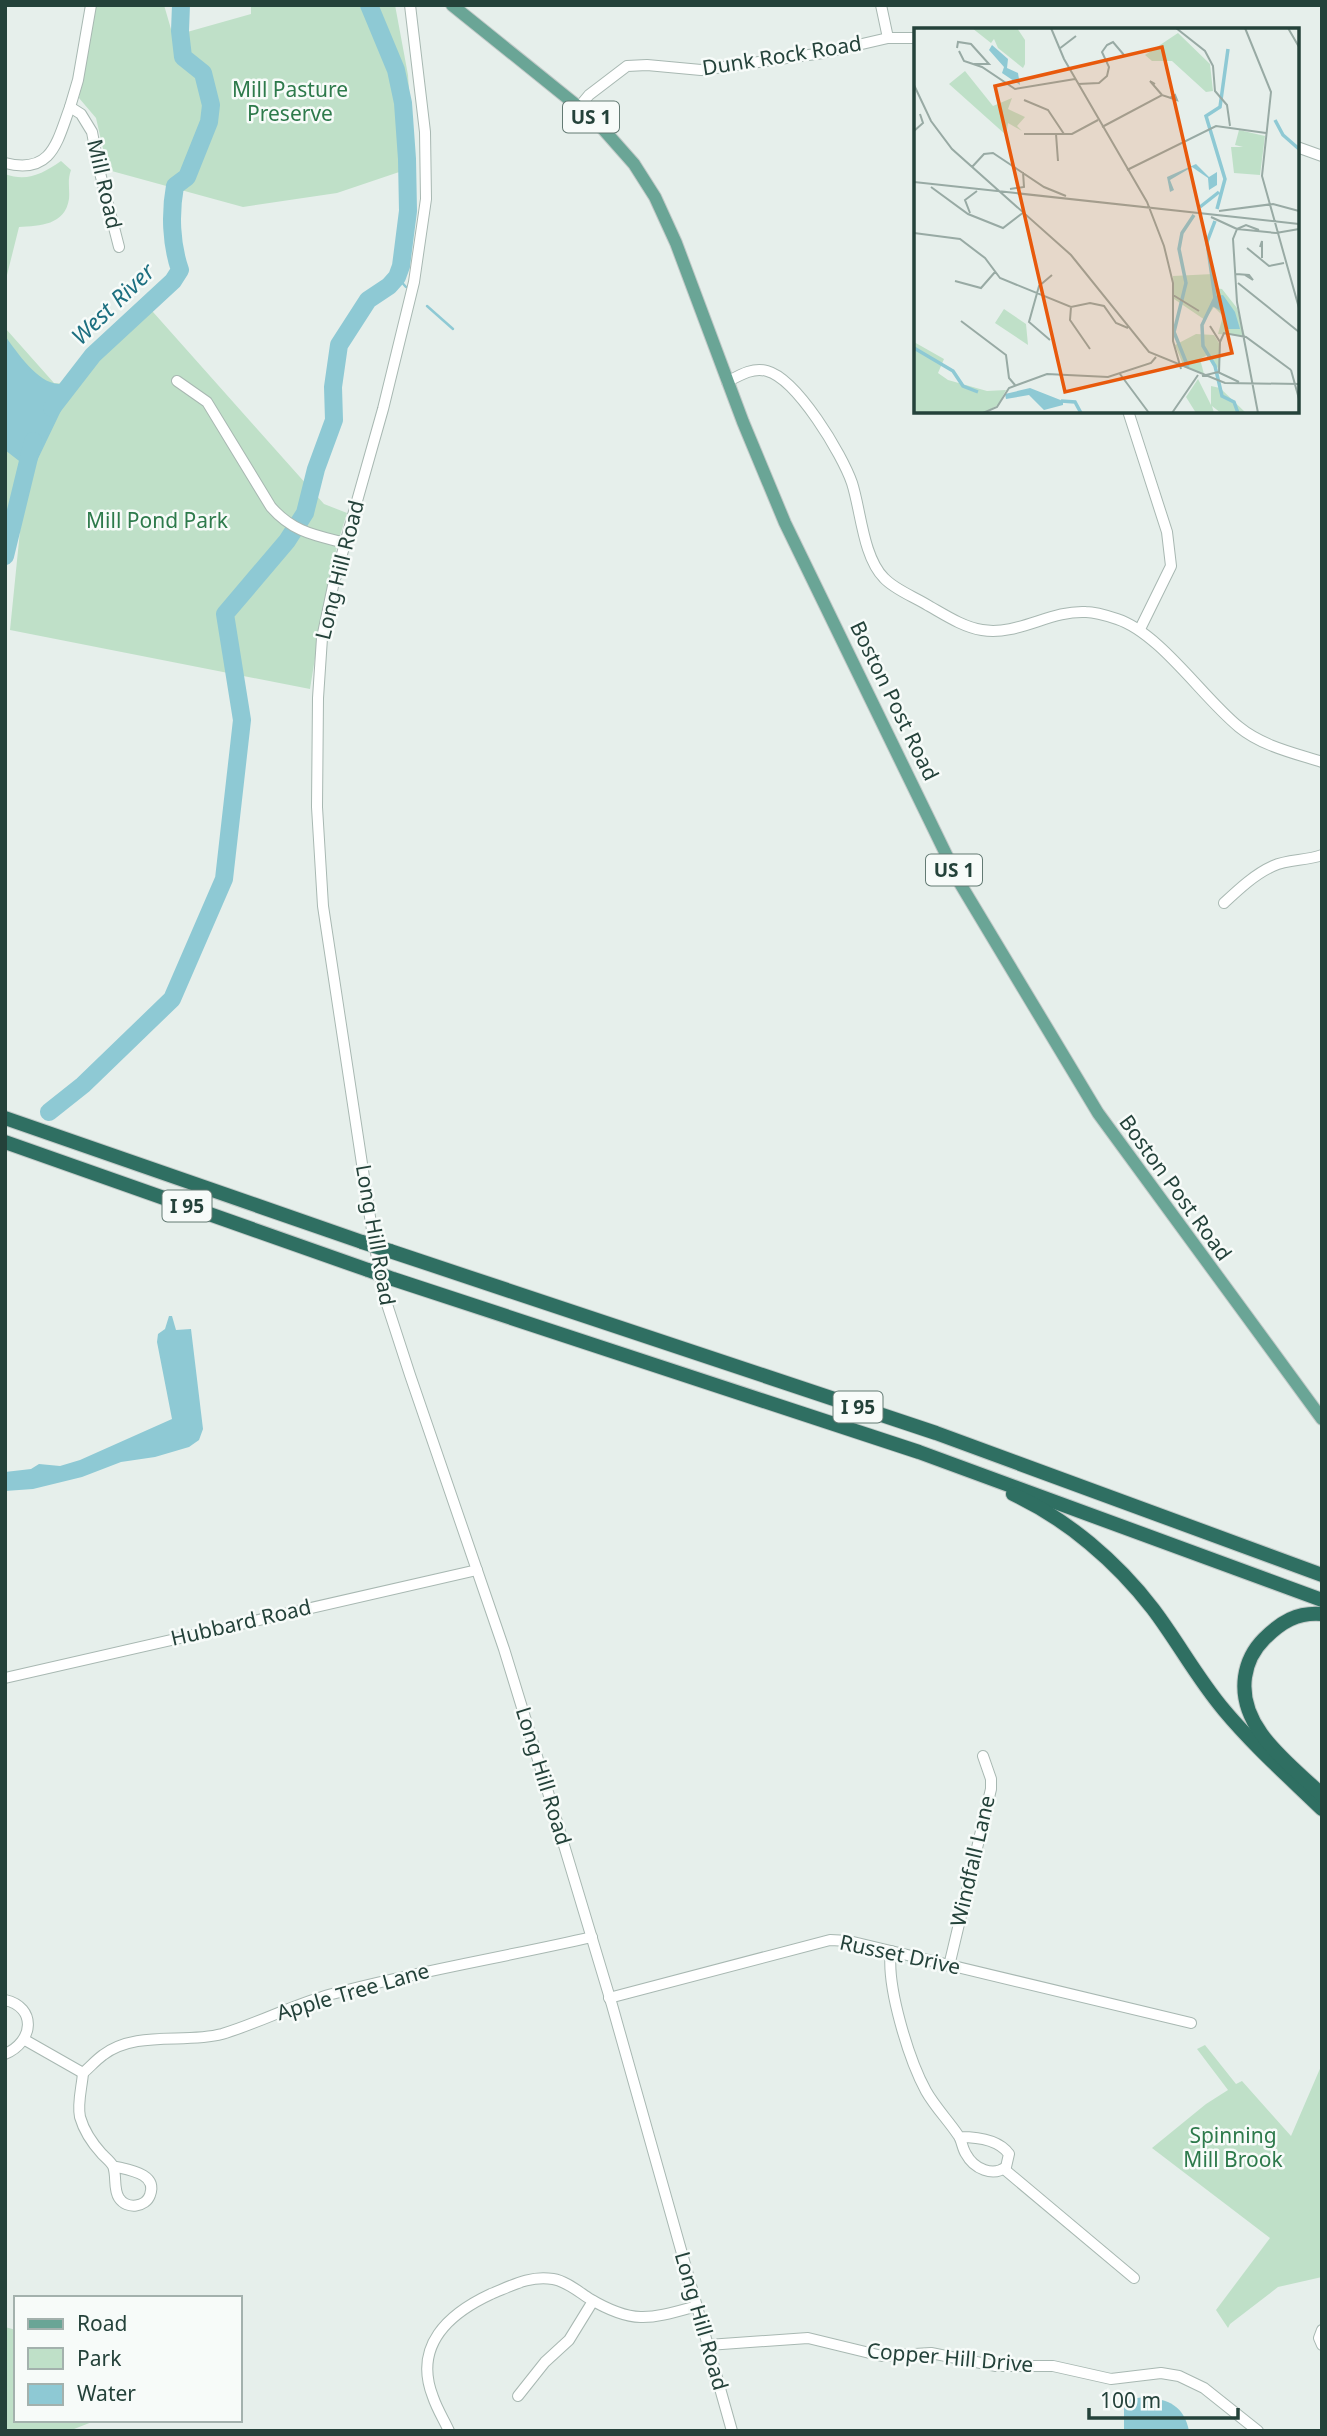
<svg xmlns="http://www.w3.org/2000/svg" width="1327" height="2436" viewBox="0 0 1327 2436" font-family="'Noto Sans',sans-serif">
<style>
.green{fill:#bfe0c8}
.water{fill:#8ec9d4}
.lines{fill:none;stroke-linecap:round;stroke-linejoin:round}
.stream{stroke:#8ec9d4;stroke-width:2.5}
.river{stroke:#8ec9d4;stroke-width:18}
.minor-casing{stroke:#a8b8b2;stroke-width:12}
.major-casing{stroke:#c2cac8;stroke-width:14}
.highway-casing{stroke:#c2cac8;stroke-width:16}
.minor{stroke:#fff;stroke-width:10}
.major{stroke:#6aa596;stroke-width:12}
.highway{stroke:#2f6f62;stroke-width:14}
.highway-bridge-casing{stroke:#c2cac8;stroke-width:16;stroke-linecap:butt}
.highway-bridge{stroke:#2f6f62;stroke-width:14}
.labels{text-anchor:middle;stroke-width:5;stroke-linejoin:round;paint-order:stroke}
.shield{fill:#f7fbf9;stroke:#637a73;stroke-width:2}
.shield-label{font-size:19px;font-weight:bold;fill:#24423a}
.street-label{font-size:21px;fill:#24423a;stroke:#f7fbf9}
.park-label{font-size:21px;fill:#2d7a4b;stroke:#f7fbf9}
.water-label{font-size:23px;font-style:italic;fill:#1c6f80;stroke:#f7fbf9}
.inset-river{fill:none;stroke:#8ec9d4;stroke-width:3.5}
.inset-road{fill:none;stroke:#98aaa4;stroke-width:2}
.view{fill:#e8590c;fill-opacity:0.15;stroke:#e8590c;stroke-width:3.5}
.inset-edge{fill:none;stroke:#24423a;stroke-width:3.5}
</style>
<rect width="100%" height="100%" fill="#e6efeb"/>
<g class="green">
<polygon points="95,5 164,5 173,36 251,14 251,5 395,5 408,75 414,167 337,193 243,207 108,170 96,118 79,98"/>
<path d="M 61,161 L 71,170 C 67,181 70,188 69,199 C 65,225 40,226 19,227 L 5,283 L 5,174 C 27,182 42,174 61,161 Z"/>
<path d="M 145,303 L 324,504 L 347,513 C 328,570 320,629 310,689 L 10,630 L 21,521 L 5,517 L 5,325 L 6,329 L 54,383 L 66,384 L 87,358 Z"/>
<polygon points="1205,2045 1236,2084 1242,2081 1291,2136 1322,2064 1322,2277 1278,2287 1230,2324 1228,2328 1216,2310 1270,2238 1152,2148 1206,2104 1228,2090 1197,2049"/>
<polygon points="5,2327 16,2330 16,2420 97,2420 69,2431 5,2431"/>
</g>
<g class="water">
<path d="M 5,336 C 18,353 37,383 59,384 L 69,394 L 35,465 L 23,464 L 5,450 Z"/>
<polygon points="169,1316 172,1316 176,1330 191,1329 203,1429 199,1440 189,1447 155,1457 121,1462 82,1477 33,1489 5,1491 5,1472 31,1469 39,1464 60,1466 80,1460 172,1419 157,1342 158,1334 165,1329"/>
<path d="M 1144,2397 C 1169,2399 1184,2406 1189,2431 L 1124,2431 L 1124,2405 L 1131,2399 Z"/>
</g>
<g class="lines">
<g class="stream">
<polyline points="397,277 406,287"/>
<polyline points="427,306 453,329"/>
</g>
<g class="river">
<path d="M 52,408 L 93,355 L 173,281 L 180,270 C 171,244 170,213 175,186 L 187,177 L 209,122 L 211,105 L 203,73 L 183,57 L 180,31 L 181,5"/>
<polyline points="5,556 33,441"/>
<polyline points="49,1112 83,1085 172,999 224,879 242,720 225,614 287,541 305,513 316,469 334,420 333,387 339,345 368,300 389,286 397,277 401,266 408,211 407,159 403,103 396,70 369,5"/>
</g>
<g class="minor-casing">
<g id="minor">
<polyline points="91,5 78,80 70,107 81,114 92,132 99,169 119,247"/>
<polyline points="410,5 425,132 426,199 414,282 383,409 333,586 322,638 318,698 317,807 323,906 372,1230 383,1292 410,1375 504,1649 551,1802 612,2005 732,2431"/>
<polyline points="881,5 888,38"/>
<polyline points="579,107 589,95 627,66 647,65 701,70 823,53 888,38 916,38"/>
<polyline points="1297,147 1322,156"/>
<path d="M 5,163 C 52,175 57,142 70,107"/>
<path d="M 177,381 L 207,402 L 271,507 C 293,532 314,535 345,543"/>
<path d="M 727,382 C 740,375 753,367 767,371 C 797,379 842,454 852,483 C 861,511 863,557 884,578 C 895,590 915,597 929,606 C 945,615 963,627 982,630 C 1018,636 1050,610 1086,612 C 1095,612 1108,616 1117,619 C 1160,633 1203,698 1239,727 C 1262,746 1294,753 1322,762"/>
<polyline points="1128,411 1167,532 1171,566 1140,629"/>
<path d="M 1224,903 C 1239,889 1255,874 1273,866 C 1288,859 1306,861 1322,855"/>
<polyline points="5,1678 477,1570"/>
<path d="M 891,1951 C 886,1986 909,2060 926,2091 C 935,2107 948,2120 958,2135 C 962,2140 962,2148 966,2154 C 974,2169 993,2177 1006,2167 L 1009,2154 C 999,2140 977,2137 960,2137"/>
<polyline points="949,1966 991,1789 991,1779 983,1756"/>
<polyline points="609,1998 830,1940 849,1941 1191,2023"/>
<path d="M 5,2000 C 37,2007 34,2042 5,2054"/>
<path d="M 25,2040 L 83,2073 C 90,2067 96,2060 103,2055 C 136,2030 184,2044 222,2034 C 259,2023 294,2004 332,1994 C 418,1971 505,1957 592,1937"/>
<path d="M 83,2073 C 82,2087 77,2103 80,2117 C 84,2131 92,2143 102,2154 C 105,2157 111,2162 113,2166 C 117,2176 113,2189 119,2198 C 127,2210 146,2207 150,2195 C 158,2173 128,2170 113,2166"/>
<polyline points="1004,2169 1134,2278"/>
<polyline points="1322,2330 1319,2338 1322,2345"/>
<polyline points="708,2345 808,2338 882,2356 931,2353 996,2366 1053,2366 1111,2379 1161,2373 1179,2376 1204,2388 1258,2431"/>
<polyline points="518,2396 545,2362 569,2340 593,2301"/>
<path d="M 449,2431 C 444,2420 437,2409 433,2397 C 413,2346 448,2314 491,2294 C 511,2286 530,2275 553,2279 C 566,2281 579,2292 590,2299 C 634,2325 650,2319 697,2306"/>
</g>
</g>
<g class="major-casing">
<polyline id="major" points="452,5 596,121 634,164 655,197 676,243 743,422 785,523 961,885 1098,1113 1322,1419"/>
</g>
<g class="highway-casing">
<g id="highway">
<polyline points="5,1118 362,1242"/>
<polyline points="5,1142 368,1270"/>
<polyline points="390,1251 936,1433 1322,1575"/>
<polyline points="393,1279 919,1452 1322,1600"/>
<path d="M 1013,1494 C 1067,1519 1117,1562 1153,1609 C 1178,1642 1197,1678 1224,1710 C 1254,1746 1289,1777 1322,1809"/>
<path d="M 1322,1614 C 1297,1612 1281,1622 1264,1639 C 1254,1649 1247,1663 1245,1677 C 1238,1728 1289,1763 1322,1795"/>
</g>
</g>
<use href="#minor" class="minor"/>
<use href="#major" class="major"/>
<use href="#highway" class="highway"/>
<g class="highway-bridge-casing">
<g id="highway-bridge">
<polyline points="362,1242 390,1251"/>
<polyline points="368,1270 393,1279"/>
</g>
</g>
<use href="#highway-bridge" class="highway-bridge"/>
</g>
<g class="labels">
<g class="shield">
<rect x="563" y="101.5" width="56" height="31" rx="5"/>
<rect x="926" y="854.5" width="56" height="31" rx="5"/>
<rect x="162.5" y="1190.5" width="49" height="31" rx="5"/>
<rect x="833.5" y="1391.5" width="49" height="31" rx="5"/>
</g>
<g class="shield-label">
<text x="591" y="124">US 1</text>
<text x="954" y="877">US 1</text>
<text x="187" y="1213">I 95</text>
<text x="858" y="1414">I 95</text>
</g>
<g class="street-label">
<text transform="translate(782 56) rotate(-9)" y="7">Dunk Rock Road</text>
<text transform="translate(104 184) rotate(77)" y="7">Mill Road</text>
<text transform="translate(340 570) rotate(-76)" y="7">Long Hill Road</text>
<text transform="translate(894 701) rotate(64)" y="7">Boston Post Road</text>
<text transform="translate(1175 1188) rotate(54)" y="7">Boston Post Road</text>
<text transform="translate(375 1235) rotate(80)" y="7">Long Hill Road</text>
<text transform="translate(241 1623) rotate(-13)" y="7">Hubbard Road</text>
<text transform="translate(543 1776) rotate(73)" y="7">Long Hill Road</text>
<text transform="translate(973 1861) rotate(-77)" y="7">Windfall Lane</text>
<text transform="translate(900 1955) rotate(12)" y="7">Russet Drive</text>
<text transform="translate(353 1992) rotate(-16)" y="7">Apple Tree Lane</text>
<text transform="translate(701 2321) rotate(74)" y="7">Long Hill Road</text>
<text transform="translate(950 2358) rotate(5)" y="7">Copper Hill Drive</text>
</g>
<g class="park-label">
<text x="290" y="97">Mill Pasture<tspan x="290" dy="24">Preserve</tspan></text>
<text x="157" y="528">Mill Pond Park</text>
<text x="1233" y="2143">Spinning<tspan x="1233" dy="24">Mill Brook</tspan></text>
</g>
<g class="water-label">
<text transform="translate(113 304) rotate(-44)" y="8">West River</text>
</g>
</g>
<g transform="translate(914 28)">
<rect width="385" height="385" fill="#e6efeb"/>
<path d="M 58,0 L 103,0 L 111,12 L 111,36 L 109,40 L 84,20 L 80,11 L 77,15 ZM 264,5 L 296,36 L 299,63 L 292,64 L 258,33 L 238,33 L 231,27 ZM 51,43 L 79,78 L 98,70 L 94,81 L 111,89 L 103,98 L 108,103 L 94,95 L 92,107 L 35,56 ZM 325,102 L 351,108 L 346,147 L 320,145 L 317,119 L 329,119 L 321,117 ZM 299,246 L 301,260 L 308,261 L 323,280 L 331,308 L 304,306 L 309,288 L 300,279 L 291,292 L 260,271 L 259,248 ZM 90,281 L 112,296 L 114,317 L 81,295 ZM 282,306 L 300,307 L 305,315 L 305,342 L 295,326 L 286,331 L 290,346 L 270,339 L 261,317 ZM 0,314 L 30,331 L 24,345 L 34,352 L 73,363 L 92,362 L 84,377 L 69,385 L 0,385 ZM 284,351 L 297,377 L 297,358 L 306,360 L 332,385 L 307,385 L 298,378 L 300,385 L 282,385 L 272,369 Z" fill="#bfe0c8"/>
<path d="M 78,17 L 94,31 L 93,40 L 104,45 L 106,57 L 88,45 L 90,39 L 75,22 ZM 282,136 L 295,149 L 303,144 L 303,157 L 295,162 L 294,150 L 278,139 L 256,152 L 260,162 L 256,164 L 253,149 ZM 309,267 L 321,284 L 326,301 L 312,301 L 309,284 L 298,278 L 300,268 ZM 116,360 L 149,373 L 149,377 L 130,382 L 115,367 L 92,371 L 91,366 Z" fill="#8ec9d4"/>
<path class="inset-river" d="M 361,92 L 369,107 L 385,121M 286,179 L 305,164M 303,181 L 311,151 L 292,88 L 306,79 L 314,21M 301,193 L 293,214 L 301,270 L 288,297 L 289,318 L 301,338 L 308,368 L 320,374 L 324,385M 0,320 L 39,343 L 49,358 L 64,364M 274,339 L 260,304 L 272,255 L 265,221 L 268,205 L 280,187M 147,373 L 161,374 L 167,385"/>
<path class="inset-road" d="M 137,0 L 150,31 L 233,174 L 250,218 L 259,255 L 259,313 L 267,341M 262,0 L 291,23 L 299,38 L 301,63 L 313,77 L 316,98M 331,0 L 357,64 L 348,148 L 385,280M 374,0 L 385,19M 43,20 L 44,14 L 57,16 L 75,36 L 60,36M 145,21 L 162,8M 45,23 L 50,33 L 68,39 L 101,61 L 161,51M 164,56 L 185,55 L 193,48 L 195,39 L 188,24 L 193,17 L 199,14 L 210,27M 241,56 L 236,53 L 248,67M 0,57 L 17,93 L 38,121 L 157,227 L 235,324 L 311,355 L 385,356M 110,72 L 134,82 L 150,106M 188,99 L 248,67 L 263,72 L 261,67 L 256,70M 0,103 L 9,95 L 6,86M 110,106 L 158,106 L 184,92M 142,106 L 144,133M 58,139 L 70,126 L 79,125 L 130,159 L 152,168M 213,142 L 302,98 L 352,105M 0,154 L 385,196M 17,159 L 54,186 L 89,200 L 110,184M 96,161 L 110,159 L 109,144M 305,183 L 359,176 L 385,183M 56,185 L 51,172 L 63,163M 297,189 L 323,201M 323,201 L 319,211 L 323,274 L 344,385M 323,201 L 362,205M 323,201 L 332,197 L 345,202M 0,205 L 46,211 L 71,230 L 86,250 L 157,279 L 176,275 L 190,278 L 202,295 L 214,300M 362,205 L 385,201M 346,219 L 348,213 L 348,230M 333,220 L 355,238 L 370,235M 322,246 L 335,247 L 339,252 L 331,247M 41,253 L 67,260 L 81,244M 324,255 L 385,304M 259,267 L 285,283M 157,279 L 156,292 L 176,321M 47,293 L 92,327 L 95,350 L 101,357M 296,298 L 306,314 L 305,345M 136,312 L 115,294 L 125,258 L 138,247M 306,314 L 310,305 L 332,309 L 377,342M 377,342 L 385,371M 206,346 L 235,385M 288,348 L 304,344 L 325,354M 69,385 L 83,379 L 95,360 L 133,346 L 194,349 L 237,335 L 242,329M 258,385 L 284,347"/>
<path class="view" d="M 248,19 L 318,325 L 151,364 L 81,58 Z"/>
<rect width="385" height="385" class="inset-edge"/>
</g>
<rect width="1327" height="2436" fill="none" stroke="#24423a" stroke-width="14"/>
<rect x="14" y="2296" width="228" height="126" fill="#f7fbf9" stroke="#a3b1ad" stroke-width="2"/>
<rect x="28" y="2319" width="35" height="10" fill="#6aa596" stroke="#a3b1ad" stroke-width="2"/>
<text x="77" y="2331" font-size="21" fill="#24423a">Road</text>
<rect x="28" y="2348" width="35" height="21" fill="#bfe0c8" stroke="#a3b1ad" stroke-width="2"/>
<text x="77" y="2366" font-size="21" fill="#24423a">Park</text>
<rect x="28" y="2384" width="35" height="21" fill="#8ec9d4" stroke="#a3b1ad" stroke-width="2"/>
<text x="77" y="2401" font-size="21" fill="#24423a">Water</text>
<path d="M1089 2408v10h149v-10" fill="none" stroke="#24423a" stroke-width="3.5"/>
<text x="1100" y="2408" font-size="21" fill="#24423a" stroke="#f7fbf9" stroke-width="5" paint-order="stroke">100 m</text>
</svg>
